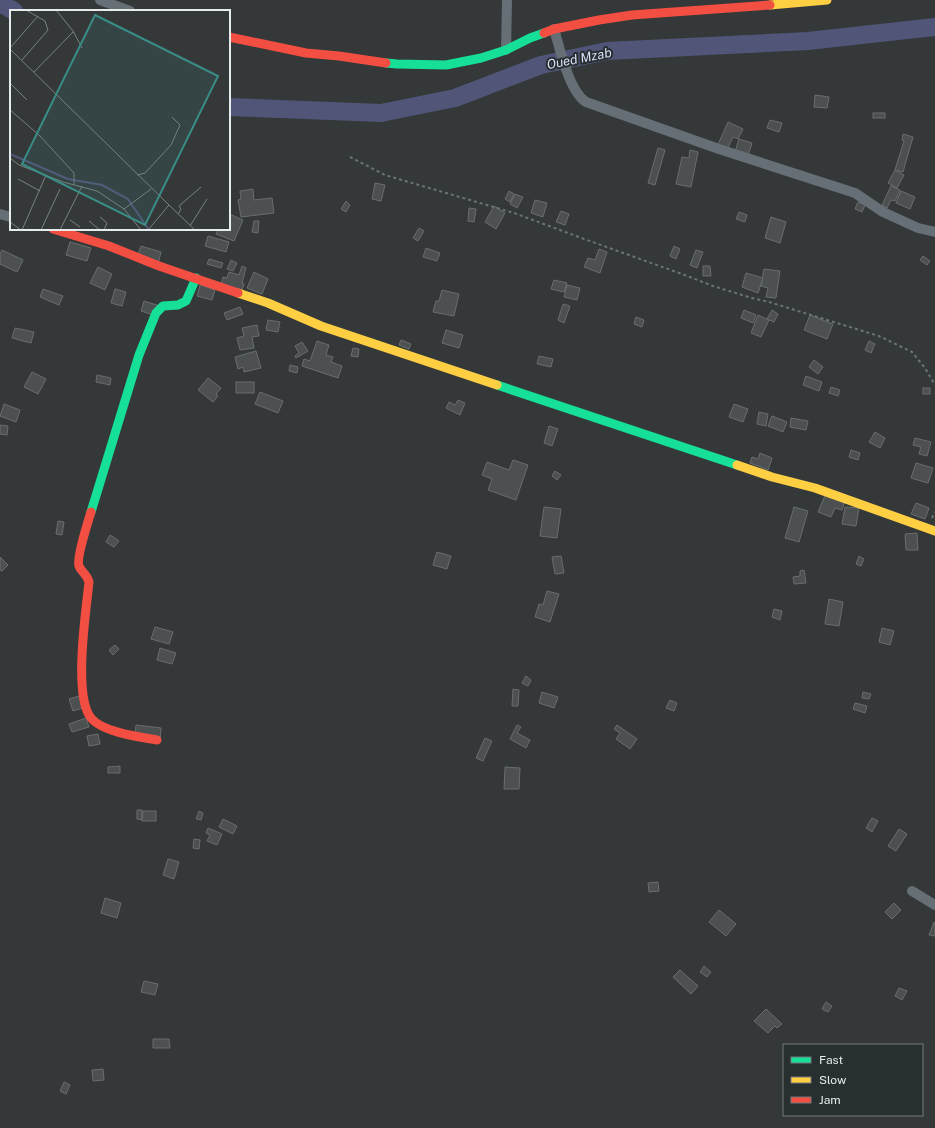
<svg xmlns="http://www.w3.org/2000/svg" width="935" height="1128" viewBox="0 0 935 1128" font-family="'Public Sans',sans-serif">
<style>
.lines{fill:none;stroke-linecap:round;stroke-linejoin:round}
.river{stroke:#515679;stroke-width:18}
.building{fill:#4d5051;stroke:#696d6d}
.path{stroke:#6b7377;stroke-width:2;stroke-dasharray:3 3;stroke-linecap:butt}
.street{stroke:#666f75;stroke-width:10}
.fast{stroke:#16e098;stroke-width:9}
.slow{stroke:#ffcf43;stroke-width:9}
.jam{stroke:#f24e42;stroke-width:9}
.labels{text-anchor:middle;stroke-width:4;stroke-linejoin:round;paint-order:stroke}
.water-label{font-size:13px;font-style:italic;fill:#dadff9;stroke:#282f31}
.inset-river{fill:none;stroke:#515679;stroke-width:2}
.inset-road{fill:none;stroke:#7b8081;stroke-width:1}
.view{fill:#3a8d87;fill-opacity:0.15;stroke:#3a8d87;stroke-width:2}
.inset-edge{fill:none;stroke:#e6ebec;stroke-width:2}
</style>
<rect width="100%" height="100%" fill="#343839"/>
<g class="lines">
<g class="river">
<polyline points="0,3 14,11"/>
<polyline points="229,107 381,113 455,98 541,65 607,51 808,41 935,27"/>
</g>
</g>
<g class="building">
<polygon points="815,95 829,97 827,108 814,107"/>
<rect x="873" y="113" width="12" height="5"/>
<polygon points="770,120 782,123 779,132 767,128"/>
<polygon points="728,122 743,129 738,139 733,137 725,154 716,149"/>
<polygon points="903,134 913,137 903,172 895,170 904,141 902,140"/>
<polygon points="739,139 752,143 746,162 733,158"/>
<polygon points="658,148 665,150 655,185 648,183"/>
<polygon points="690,150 698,152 691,187 676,184 682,157 689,158"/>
<polygon points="895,170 904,175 897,188 888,183"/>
<polygon points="375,183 385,185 381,201 372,199"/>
<polygon points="891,186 900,190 895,201 891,200 887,208 882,205"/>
<polygon points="253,189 254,200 272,198 274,213 241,217 238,200 241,199 240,191"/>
<polygon points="509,191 514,194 510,202 505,199"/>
<polygon points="901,191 915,197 910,209 896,203"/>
<polygon points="515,194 523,197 517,208 510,204"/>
<polygon points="535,200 547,203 543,217 531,213"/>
<polygon points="346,201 350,205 346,212 341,209"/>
<polygon points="858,202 865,205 862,212 855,209"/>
<polygon points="494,206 505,213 496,229 485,222"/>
<polygon points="469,208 476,209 474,222 468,221"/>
<polygon points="561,211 569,214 565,225 556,222"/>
<polygon points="739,212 747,215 745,222 736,219"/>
<polygon points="229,214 243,220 234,241 216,234 218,229 229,229"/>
<polygon points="771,217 786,222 780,243 765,238"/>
<polygon points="254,221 259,221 258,233 252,232"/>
<polygon points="419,228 424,231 418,241 413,238"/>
<polygon points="208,236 229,242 226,252 205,246"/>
<polygon points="70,242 91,248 87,261 66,255"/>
<polygon points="141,246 161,252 158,264 137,258"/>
<polygon points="674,246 680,249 676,259 670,256"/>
<polygon points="426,248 440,253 437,261 423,257"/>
<polygon points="599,249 607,252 600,273 584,267 588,258 595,260"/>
<polygon points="2,250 23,260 17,272 0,264 0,254"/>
<polygon points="696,250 703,252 697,268 690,265"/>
<polygon points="923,256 930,261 927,265 920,260"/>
<polygon points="209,259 223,263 221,268 207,264"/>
<polygon points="231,260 237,263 233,271 227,269"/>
<polygon points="242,266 246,268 242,283 244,284 241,293 220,287 223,277 227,278 229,272 239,275"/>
<polygon points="703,266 710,266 711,276 703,276"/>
<polygon points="98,267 112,274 105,290 90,283"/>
<polygon points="764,269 780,271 776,298 766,297 768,288 761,286"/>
<polygon points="254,272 268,279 262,294 247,288"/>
<polygon points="746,273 763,278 758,293 742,287"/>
<polygon points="554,280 567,283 564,292 551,289"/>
<polygon points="200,285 215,290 212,300 197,296"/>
<polygon points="567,285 580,288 577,300 564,297"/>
<polygon points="43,289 63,296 59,305 40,297"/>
<polygon points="115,289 126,292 122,306 111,303"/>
<polygon points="442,290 459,294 454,316 433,312 436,301 439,301"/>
<polygon points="144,301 160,306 156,316 141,311"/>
<polygon points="563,304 570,306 564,323 558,320"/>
<polygon points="240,307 243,314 227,320 224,313"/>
<polygon points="744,310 756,315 753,323 741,318"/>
<polygon points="772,310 778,314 774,322 767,319"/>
<polygon points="758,315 769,320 761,337 751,333"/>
<polygon points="810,315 833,324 827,339 804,330"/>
<polygon points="636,317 644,320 642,327 634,324"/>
<polygon points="268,320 280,322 278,332 266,330"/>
<polygon points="257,325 259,336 252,337 254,348 240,350 237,338 244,336 242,328"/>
<polygon points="15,328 34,332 31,343 12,338"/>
<polygon points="446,330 463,335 459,348 442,343"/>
<polygon points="401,340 411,344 409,349 399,345"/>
<polygon points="317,341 329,345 326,355 333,357 331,362 342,366 338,378 302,366 304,359 310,361"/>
<polygon points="869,341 875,344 871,353 865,350"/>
<polygon points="302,342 308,351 296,358 295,356 299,353 295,346"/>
<polygon points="353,348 359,349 358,357 351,356"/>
<polygon points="256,351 261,368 244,372 243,367 238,369 235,357"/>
<polygon points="539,356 553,359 551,367 537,364"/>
<polygon points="814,360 823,367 818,374 809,367"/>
<polygon points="290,365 298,367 297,373 289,371"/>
<polygon points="32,372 46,379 38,394 24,387"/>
<polygon points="97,375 111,378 110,385 96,382"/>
<polygon points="806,376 822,382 819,391 803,385"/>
<polygon points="208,378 221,388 216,394 218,396 213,402 198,390"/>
<rect x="236" y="382" width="18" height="11"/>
<polygon points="831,387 840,390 838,396 829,393"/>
<rect x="923" y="388" width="7" height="6"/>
<polygon points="260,392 283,401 278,413 255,404"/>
<polygon points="458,400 465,403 460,415 446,408 449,402 455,405"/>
<polygon points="4,404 20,410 16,422 0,416"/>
<polygon points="734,404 748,409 743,422 729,417"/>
<polygon points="759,412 768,414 766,426 757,424"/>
<polygon points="772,416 787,422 783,432 768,426"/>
<polygon points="791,418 808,421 806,430 790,427"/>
<polygon points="0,425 8,426 7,435 0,434"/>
<polygon points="549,426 558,429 552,446 544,443"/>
<polygon points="875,432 885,438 880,448 869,442"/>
<polygon points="915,438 931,442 927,456 919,454 921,447 913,445"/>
<polygon points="851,450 860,453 858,460 849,457"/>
<polygon points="760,453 772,458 768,470 750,463 752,457 758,459"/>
<polygon points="513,460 528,465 516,500 488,490 492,479 482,475 487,462 509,470"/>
<polygon points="916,463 933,468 928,483 911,478"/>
<polygon points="555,471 561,475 557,480 552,476"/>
<polygon points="826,493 845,501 842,510 835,508 831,517 818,512"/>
<polygon points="916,503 929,508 925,519 911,514"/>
<polygon points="544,507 561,509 557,538 540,536"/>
<polygon points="794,507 808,511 799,542 785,538"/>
<polygon points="845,507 859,508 856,526 842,524"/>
<polygon points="58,521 64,522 62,535 56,534"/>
<polygon points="917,533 918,550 906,550 905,534"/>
<polygon points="110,535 119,541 114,547 106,542"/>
<polygon points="437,552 451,556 447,569 433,565"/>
<polygon points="561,556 564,573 555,574 552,557"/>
<polygon points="859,556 864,559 861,566 856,564"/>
<polygon points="0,557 8,565 2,571 0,570"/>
<polygon points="804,570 806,583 794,584 793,577 800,576 800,571"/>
<polygon points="547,591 559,594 550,622 535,617 539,604 543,605"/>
<polygon points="829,599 843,602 839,626 825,624"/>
<polygon points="774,609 782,611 780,620 772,617"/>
<polygon points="155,627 173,632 169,644 151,639"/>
<polygon points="882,628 894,631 890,645 879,642"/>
<polygon points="115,645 119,649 113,655 109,650"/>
<polygon points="160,648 176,653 172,664 157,660"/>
<polygon points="526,676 531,680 528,686 522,683"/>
<polygon points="513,689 519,690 518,706 512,706"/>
<polygon points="542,692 558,697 554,708 539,703"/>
<polygon points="863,692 871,694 869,699 862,698"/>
<polygon points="79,696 83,708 73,711 69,699"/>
<polygon points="670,700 677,703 674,711 666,708"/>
<polygon points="855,703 867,706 865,713 853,709"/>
<polygon points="86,718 89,727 72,732 69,724"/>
<polygon points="136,725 161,728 160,741 135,735"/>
<polygon points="517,725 521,727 517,733 530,740 526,748 510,739"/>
<polygon points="617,725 637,739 630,749 616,739 620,733 614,729"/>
<polygon points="98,734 100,744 89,746 87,736"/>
<polygon points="485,738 492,741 483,761 476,758"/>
<polygon points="120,766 120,773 108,773 108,767"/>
<polygon points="505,767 520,768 519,789 504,789"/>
<polygon points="137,810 142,810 142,820 137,819"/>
<polygon points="143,811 156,811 156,821 142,821"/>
<polygon points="199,811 203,813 201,820 196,819"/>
<polygon points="872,818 878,821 872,832 866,828"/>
<polygon points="223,819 237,826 233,834 219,827"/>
<polygon points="208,828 222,834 217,845 207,841 210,835 206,833"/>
<polygon points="899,829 907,834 896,851 888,846"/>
<polygon points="194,839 200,840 199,849 193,848"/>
<polygon points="168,859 179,862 174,879 163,875"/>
<polygon points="658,882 659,891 649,892 648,883"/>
<polygon points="105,898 121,903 117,918 101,913"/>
<polygon points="894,903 901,910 892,919 885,912"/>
<polygon points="719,910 736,924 726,936 709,922"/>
<polygon points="934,922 935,923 935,936 929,935"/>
<polygon points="704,966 711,972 707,977 700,972"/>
<polygon points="680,970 698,986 691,994 673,977"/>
<polygon points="144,981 158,984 155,995 141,992"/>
<polygon points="899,988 907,991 902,1000 895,996"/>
<polygon points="826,1002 832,1006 828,1012 822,1009"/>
<polygon points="766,1009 782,1024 777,1028 775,1026 768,1033 754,1021"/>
<polygon points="153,1039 169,1039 170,1048 153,1048"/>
<polygon points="103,1069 104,1080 93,1081 92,1070"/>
<polygon points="64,1082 70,1085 66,1094 60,1091"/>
</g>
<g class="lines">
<g class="path">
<polyline points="350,157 385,175 514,213 587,240 682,274 713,286 752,298 769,302 879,336 912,352 925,368 935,385"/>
<polyline points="932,518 935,512"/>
</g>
<g class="street">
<polyline points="100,0 130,11"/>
<path d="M 554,29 C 560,49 569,91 586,102 L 719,149 L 855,193 L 883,212 L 918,228 L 935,232"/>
<polyline points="506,50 507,0"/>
<polyline points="0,214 11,217"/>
<polyline points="912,891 935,905"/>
</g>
<g class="fast">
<polyline points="386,63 397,64 446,65 481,58 506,50 530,38 544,33"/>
<polyline points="497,385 737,465"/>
<polyline points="91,512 139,355 156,313 163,306 178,305 186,301 196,278"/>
</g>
<g class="slow">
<polyline points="770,5 827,0"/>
<polyline points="238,293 268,303 321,326 497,385"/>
<polyline points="737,465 772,477 815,488 935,531"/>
</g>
<g class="jam">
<polyline points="544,33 554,29 599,20 632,15 770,5"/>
<polyline points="229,37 306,53 339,56 386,63"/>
<polyline points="53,229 109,246 159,266 238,293"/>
<path d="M 91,512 C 88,522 76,558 79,566 C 81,572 87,574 89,582 C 86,611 73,696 91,718 C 102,732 140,737 157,740"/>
</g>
</g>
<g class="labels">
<g class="water-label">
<text transform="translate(579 58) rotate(-11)" y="5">Oued Mzab</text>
</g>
</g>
<g transform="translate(10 10)">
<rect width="220" height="220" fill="#343839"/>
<path class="inset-river" d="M 0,144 L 58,169 L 92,175 L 118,189 L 139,220"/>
<path class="inset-road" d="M 46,0 L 63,21 L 72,38M 0,38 L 28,6M 0,39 L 159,195M 12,50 L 38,20 L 35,11 L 16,0M 24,62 L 63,22M 0,73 L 17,90M 0,100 L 29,125 L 64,163 L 64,175M 0,148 L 9,155 L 53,172 L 87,181 L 114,199 L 131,220M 127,165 L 135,163 L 161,135 L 170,115 L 162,107M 8,169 L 30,181M 114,199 L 141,179M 168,204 L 171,199 L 169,196 L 191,177M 90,207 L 97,213 L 94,220M 60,210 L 70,217M 79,211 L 90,220M 0,212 L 11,220M 180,216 L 197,189M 12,220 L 36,165M 31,220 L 50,179M 50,220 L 72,176M 138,220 L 159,195 L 185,220"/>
<path class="view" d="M 85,5 L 208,66 L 135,215 L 12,154 Z"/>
<rect width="220" height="220" class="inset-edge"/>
</g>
<rect x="783" y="1044" width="140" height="72" fill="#282f31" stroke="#747a7c"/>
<rect x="791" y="1057" width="20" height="6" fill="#16e098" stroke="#747a7c"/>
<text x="819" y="1064" font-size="12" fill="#e6ebec">Fast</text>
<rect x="791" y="1077" width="20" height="6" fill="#ffcf43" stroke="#747a7c"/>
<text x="819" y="1084" font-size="12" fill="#e6ebec">Slow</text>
<rect x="791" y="1097" width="20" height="6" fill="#f24e42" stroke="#747a7c"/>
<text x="819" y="1104" font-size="12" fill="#e6ebec">Jam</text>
</svg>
